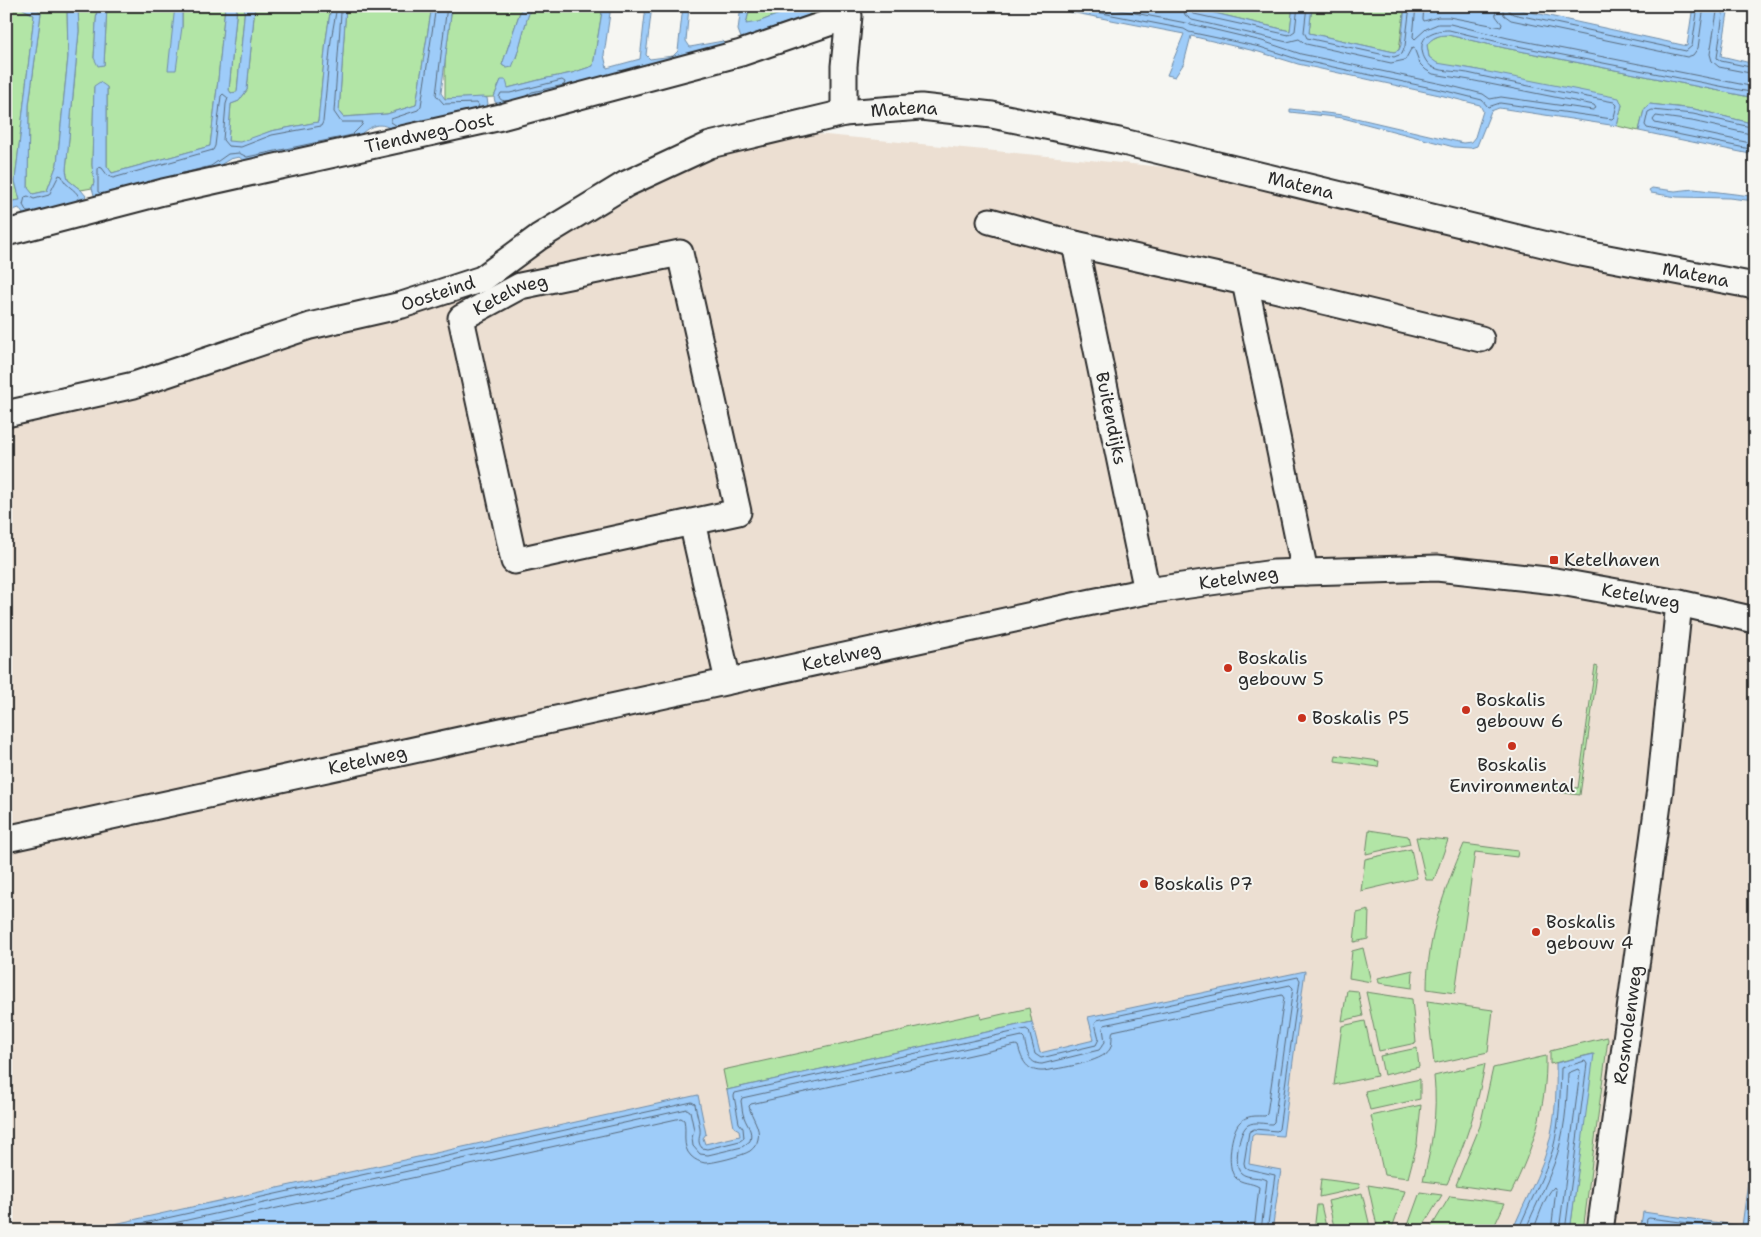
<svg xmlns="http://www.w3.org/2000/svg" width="1761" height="1237" viewBox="0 0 1761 1237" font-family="'Shantell Sans',sans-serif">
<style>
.built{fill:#ecdfd2}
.green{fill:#b2e5a6;stroke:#6e8868}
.water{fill:#9eccf9;stroke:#708ca7}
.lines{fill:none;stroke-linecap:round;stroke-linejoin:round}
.shore{stroke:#596b7d;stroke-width:1}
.minor-casing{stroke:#2b2b2b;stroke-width:29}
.minor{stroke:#f6f6f2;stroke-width:25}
.poi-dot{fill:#c8321e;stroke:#f6f6f2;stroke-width:2}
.labels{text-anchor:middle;stroke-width:4;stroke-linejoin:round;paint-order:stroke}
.street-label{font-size:18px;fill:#2b2b2b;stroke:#f6f6f2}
.poi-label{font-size:18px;fill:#2b2b2b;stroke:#f6f6f2;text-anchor:start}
</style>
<rect width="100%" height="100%" fill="#f6f6f2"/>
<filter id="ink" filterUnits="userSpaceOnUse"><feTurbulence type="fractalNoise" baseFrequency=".02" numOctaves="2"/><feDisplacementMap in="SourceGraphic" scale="10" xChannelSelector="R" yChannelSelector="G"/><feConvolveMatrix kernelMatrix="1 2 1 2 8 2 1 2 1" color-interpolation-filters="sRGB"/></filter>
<g filter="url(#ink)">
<polygon class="built" points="805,133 1365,186 1755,292 1755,1231 6,1231 6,407 492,280 693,162"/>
<g class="green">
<polygon points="6,6 18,6 34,15 15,181 20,200 6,202"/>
<polygon points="35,6 67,6 68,57 57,164 47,191 33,194 28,189 29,105 41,13"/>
<polygon points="78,6 97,6 94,58 104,65 107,6 175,6 174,24 182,27 182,6 225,6 218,80 210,146 112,173 107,166 107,87 94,87 92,165 94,183 92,188 81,190 68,180 66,170 79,31"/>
<polygon points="237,6 245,6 237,92 231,93 229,90"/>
<polygon points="255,6 280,6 286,9 286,6 331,6 326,40 318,122 271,131 229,148 228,141 231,104 239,101 247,90"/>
<polygon points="346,6 432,6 416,105 387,114 343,117 339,112"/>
<polygon points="452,6 522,6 502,65 507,68 516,58 528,15 532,6 603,6 593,66 572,73 543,79 508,88 501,80 494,97 445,99 445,61"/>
<polygon points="750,6 801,6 758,22 746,25"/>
<polygon points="818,6 836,6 835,13 746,45 741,38 807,16"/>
<polygon points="1185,6 1293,6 1290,31"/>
<polygon points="1312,6 1405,6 1399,50 1394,52 1309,33"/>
<polygon points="1441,35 1448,35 1505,48 1755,98 1755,124 1694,109 1649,104 1644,110 1639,131 1617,126 1622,105 1473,69 1437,64 1429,57 1427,45 1430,40"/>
<polygon points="1595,666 1598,667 1580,795 1534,789 1535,783 1578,788"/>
<polygon points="1336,755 1379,761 1378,767 1335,761"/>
<polygon points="1369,830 1408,836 1410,844 1366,854"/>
<polygon points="1416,837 1448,840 1434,880 1426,880"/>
<path d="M 1464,844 L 1518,851 L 1517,857 L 1475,852 L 1455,993 L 1427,989 C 1427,937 1444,891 1464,844 Z"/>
<polygon points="1411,849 1417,878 1361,891 1365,859"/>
<polygon points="1369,910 1368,939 1354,942 1357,913"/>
<polygon points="1363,948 1371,982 1349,978 1352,951"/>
<polygon points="1413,970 1412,988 1379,983 1378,978"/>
<polygon points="1347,990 1358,991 1363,1016 1342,1021"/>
<polygon points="1366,992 1412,999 1416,1043 1379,1051"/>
<polygon points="1427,1001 1493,1010 1488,1052 1434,1064"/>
<polygon points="1029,1008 1032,1022 727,1090 723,1070 980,1013 981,1019"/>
<polygon points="1365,1021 1377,1076 1334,1085 1342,1026"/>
<polygon points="1607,1037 1608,1039 1583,1231 1570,1231 1593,1054 1550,1064 1550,1051"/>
<polygon points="1417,1048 1419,1067 1384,1075 1380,1056"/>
<path d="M 1546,1056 C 1547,1106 1533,1149 1511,1193 L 1456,1185 L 1480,1126 L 1493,1068 Z"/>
<path d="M 1485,1064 C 1478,1106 1465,1145 1447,1184 L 1423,1181 C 1432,1146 1438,1112 1434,1076 Z"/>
<polygon points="1420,1079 1420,1099 1370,1110 1365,1091"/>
<polygon points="1421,1105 1417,1144 1408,1178 1384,1175 1371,1116"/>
<polygon points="1321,1179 1359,1184 1360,1188 1319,1197"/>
<polygon points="1368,1185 1405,1191 1391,1231 1378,1231"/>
<polygon points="1420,1192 1442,1195 1420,1231 1406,1231"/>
<polygon points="1362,1193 1371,1231 1335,1231 1328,1201"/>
<polygon points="1450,1196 1505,1203 1492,1231 1429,1231"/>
<polygon points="1317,1205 1321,1205 1327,1231 1314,1231"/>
</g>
<g class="water">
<polygon points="18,6 35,6 41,13 29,105 28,188 33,194 47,191 57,164 68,57 67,6 78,6 79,31 66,170 68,180 81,190 86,196 78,206 25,217 19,208 10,211 6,216 6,202 20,200 15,181 34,15"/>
<polygon points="97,6 107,6 104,65 98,66 94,58"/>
<polygon points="175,6 182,6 182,27 176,70 168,70"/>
<path d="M 225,6 L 237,6 L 229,90 L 231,93 L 237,92 L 245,6 L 255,6 L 247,90 L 239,101 L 231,104 L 228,141 L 240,142 L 271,131 L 318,122 L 326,40 L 331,6 L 346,6 L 339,112 L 343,117 L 387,114 L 416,105 L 432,6 L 452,6 L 441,93 L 445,99 L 483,97 L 487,98 L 488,104 L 481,111 L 394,131 C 378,118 366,129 354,140 L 245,162 L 239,157 L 230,159 L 217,167 L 216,170 L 100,199 L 94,195 L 92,188 L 94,183 L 92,165 L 94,86 L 100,82 L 107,87 L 107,166 L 112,173 L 210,146 L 218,80 Z"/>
<path d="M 522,6 L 532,6 C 523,26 521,48 512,67 L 507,68 L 502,65 Z"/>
<polygon points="603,6 611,6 604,55 607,68 640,59 646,6 652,6 646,55 650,59 673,56 678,51 683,6 689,6 686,41 690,47 723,41 726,45 504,106 495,102 494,97 501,80 506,80 508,88 543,79 572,73 593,66"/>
<polygon points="741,6 750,6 746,24 758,22 801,6 818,6 807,16 741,38 738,30"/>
<path d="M 1039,6 L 1185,6 L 1290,31 L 1293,6 L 1312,6 L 1309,33 L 1394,52 L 1399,50 L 1401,45 L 1405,6 L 1503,6 L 1687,46 L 1693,6 L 1729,6 L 1721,56 L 1755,64 L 1755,98 L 1505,48 L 1448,35 C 1439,35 1432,37 1427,45 L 1429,57 L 1437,63 L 1473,69 L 1619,98 L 1622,105 L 1617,126 L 1499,108 L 1491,111 L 1477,146 L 1471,148 L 1454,147 L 1343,118 L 1290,112 L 1290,109 L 1343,115 L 1463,143 L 1471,142 L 1475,137 L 1483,111 L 1480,105 L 1444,96 L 1298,64 L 1259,52 L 1191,36 L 1184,63 L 1175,77 L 1167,75 L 1184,34 Z"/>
<polygon points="1649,104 1694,109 1755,124 1755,155 1639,131 1644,110"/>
<polygon points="1652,188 1675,191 1694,189 1751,196 1755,197 1755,201 1729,198 1677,197 1651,193 1649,190"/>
<polygon points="1305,971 1283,1136 1255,1134 1252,1136 1249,1164 1281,1170 1272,1231 83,1231 698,1095 706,1134 703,1138 705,1144 740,1136 739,1130 734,1127 727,1090 1032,1022 1040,1053 1094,1040 1088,1017"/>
<path d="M 1594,1054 L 1570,1231 L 1512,1231 C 1522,1207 1535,1184 1544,1159 C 1555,1128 1557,1096 1556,1063 Z"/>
<polygon points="1755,1130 1755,1231 1640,1231 1643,1212 1742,1226"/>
</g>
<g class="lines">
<g class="shore">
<polyline points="447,6 436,95 444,104 477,103 479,106 475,109"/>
<path d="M 1066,6 L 1184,29 L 1189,32 L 1260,47 L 1300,60 L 1446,91 L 1482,100 L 1488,107 L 1500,103 L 1612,119 L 1614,117 L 1617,105 L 1614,102 C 1567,93 1519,85 1472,74 C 1461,71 1444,72 1434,68 C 1423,63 1417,44 1427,36 C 1433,31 1442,30 1449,30 L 1507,44 L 1755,93"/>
<polyline points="1099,6 1186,23 1262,41 1301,54 1447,85 1483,94 1490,99 1501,97 1593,110 1596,108 1594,105 1470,80 1433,74 1426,70 1420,64 1414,48 1411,49 1405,60 1391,63 1306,44 1299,39 1287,42 1192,20 1185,15 1183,6"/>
<polyline points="1189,6 1190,11 1194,14 1289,35 1295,31 1298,6"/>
<polyline points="1307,6 1304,32 1307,38 1394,57 1402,54 1405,46 1410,6"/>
<polyline points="1416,6 1413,37 1415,39 1426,29 1438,24 1450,24 1508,38 1755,87"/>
<polyline points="1424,6 1423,19 1424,21 1438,17 1449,17 1501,27 1502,24 1496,16 1495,6"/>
<polyline points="1502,6 1504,15 1511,20 1687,57 1693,55 1698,48 1704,6"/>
<polyline points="1508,6 1509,11 1513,14 1686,51 1692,46 1698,6"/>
<polyline points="1718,6 1710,54 1712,61 1719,67 1755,74"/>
<polyline points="1724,6 1717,58 1721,61 1755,68"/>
<polygon points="338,10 341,13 334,112 341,122 363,122 362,125 352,135 247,157 239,153 228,154 211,166 102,194 98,192 98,169 99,167 102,168 108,176 113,178 213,150 215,146 221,96 223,94 228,98 226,104 223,140 228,146 241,147 272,135 321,126 323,122 331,40 336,12"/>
<path d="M 511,100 C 507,101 501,102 499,97 L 501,93 L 510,93 L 562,80 L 565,82 L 564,85 L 532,92 L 526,96"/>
<polyline points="397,126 391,122 391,119 418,110 421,106 436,6"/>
<polyline points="1755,128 1693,114 1652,110 1648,112 1645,125 1647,128 1755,150"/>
<polyline points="1755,135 1692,121 1656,116 1653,120 1655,123 1755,144"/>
<path d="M 31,212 L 27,212 L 23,205 L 25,197 L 28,196 L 34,199 L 49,195 L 59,175 L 62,176 C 65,187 75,188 79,197 L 76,201"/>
<path d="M 108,1231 L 692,1102 L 695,1104 C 696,1112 699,1120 700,1129 C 701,1136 696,1141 702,1148 L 707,1149 L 740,1141 L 744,1138 L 743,1128 L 739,1123 L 734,1096 L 735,1093 L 1026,1029 L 1029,1031 L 1035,1054 L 1041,1058 L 1096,1045 L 1099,1039 L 1095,1023 L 1097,1020 L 1298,977 L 1300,980 L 1279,1129 L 1277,1131 L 1254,1129 L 1249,1132 L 1244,1163 L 1245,1167 L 1248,1169 L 1275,1175 L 1267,1231"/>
<path d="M 138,1231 L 687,1109 L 690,1111 L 694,1130 L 692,1138 L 693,1146 L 700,1154 L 708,1155 L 742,1147 L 750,1141 C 753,1130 747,1126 744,1117 C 742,1112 742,1106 741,1101 L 742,1098 L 1022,1036 L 1024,1038 C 1027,1050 1027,1064 1042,1064 L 1099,1050 L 1105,1042 L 1103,1028 L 1104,1025 L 1290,985 L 1293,988 L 1274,1122 L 1272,1124 C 1264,1124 1255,1121 1248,1125 C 1239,1130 1233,1166 1241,1173 C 1248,1179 1260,1176 1267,1180 L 1261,1231"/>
<path d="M 174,1231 L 681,1118 L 684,1120 C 687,1132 681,1146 691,1156 C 695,1160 700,1162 705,1163 C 714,1163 742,1156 750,1151 C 754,1148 757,1144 758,1139 C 761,1127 751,1117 749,1106 L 751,1104 L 1016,1045 L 1018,1046 C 1022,1061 1027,1072 1044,1071 C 1059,1068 1102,1063 1110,1049 C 1113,1043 1111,1036 1113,1031 L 1282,995 L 1284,998 L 1267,1114 L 1265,1116 C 1256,1116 1247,1115 1240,1122 C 1231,1130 1226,1167 1235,1177 C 1241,1184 1251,1182 1259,1187 L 1254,1231"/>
<path d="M 1518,1231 C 1529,1203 1544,1177 1553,1149 C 1560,1122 1560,1095 1561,1068 L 1585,1061 L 1587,1064 L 1565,1231"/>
<path d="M 1525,1231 C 1534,1208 1546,1187 1554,1164 C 1565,1134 1567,1104 1568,1073 L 1578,1069 L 1580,1072 L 1559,1231"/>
<path d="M 1533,1231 C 1538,1219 1545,1195 1554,1187 L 1556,1190 L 1551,1231"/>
<polyline points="1645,1231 1647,1219 1649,1218 1744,1230 1747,1225 1755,1168"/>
<polyline points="1651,1231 1652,1226 1654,1225 1697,1231"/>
</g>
<g class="minor-casing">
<g id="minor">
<polyline points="990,221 1075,244 1245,282 1481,339"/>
<path id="s1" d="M 6,233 L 163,192 L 501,117 L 741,53 L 849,16 L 844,66 L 844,113"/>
<path id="s2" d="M 1075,244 L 1147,591"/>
<polyline points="1245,282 1305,572"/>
<path id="s3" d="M 6,414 L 134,385 L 310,326 L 402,305 L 482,279 L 539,237 L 626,184 L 710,145 L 844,113 L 921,107 L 992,115 L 1119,141 L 1576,252 L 1755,286"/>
<path id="s4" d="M 692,522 L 514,561 L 461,318 L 520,286 L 680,253 L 738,512 L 692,522 L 728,681"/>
<path id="s5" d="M 6,839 L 1092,602 L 1147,591 L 1274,573 L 1437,568 L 1555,581 L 1679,603 L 1755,620"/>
<path id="s6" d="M 1600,1231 L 1660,789 L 1679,603"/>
</g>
</g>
<use href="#minor" class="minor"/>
</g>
</g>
<g class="poi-dot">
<rect x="1549" y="555" width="10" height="10" rx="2.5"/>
<circle cx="1228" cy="668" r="5"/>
<circle cx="1466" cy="710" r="5"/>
<circle cx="1302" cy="718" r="5"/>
<circle cx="1512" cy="746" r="5"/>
<circle cx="1144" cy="884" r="5"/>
<circle cx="1536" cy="932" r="5"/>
</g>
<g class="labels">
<g class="street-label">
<text dy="6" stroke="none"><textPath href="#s3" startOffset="959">Matena</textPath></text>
<text dy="6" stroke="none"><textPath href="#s1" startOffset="435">Tiendweg-Oost</textPath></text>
<text dy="6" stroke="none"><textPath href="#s3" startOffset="1364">Matena</textPath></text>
<text dy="6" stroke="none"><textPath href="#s3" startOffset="1769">Matena</textPath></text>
<text dy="6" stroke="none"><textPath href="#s3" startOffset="449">Oosteind</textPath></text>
<text dy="6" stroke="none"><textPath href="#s4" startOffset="486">Ketelweg</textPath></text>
<text dy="6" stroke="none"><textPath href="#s2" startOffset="178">Buitendijks</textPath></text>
<text dy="6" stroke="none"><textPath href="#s5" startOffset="1260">Ketelweg</textPath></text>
<text dy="6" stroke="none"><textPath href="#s5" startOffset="1665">Ketelweg</textPath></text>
<text dy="6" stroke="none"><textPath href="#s5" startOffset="855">Ketelweg</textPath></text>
<text dy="6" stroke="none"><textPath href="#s5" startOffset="370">Ketelweg</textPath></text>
<text dy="6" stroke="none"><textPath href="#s6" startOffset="208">Rosmolenweg</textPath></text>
</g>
<g class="poi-label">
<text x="1564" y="566">Ketelhaven</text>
<text x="1238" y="664">Boskalis<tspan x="1238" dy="21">gebouw 5</tspan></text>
<text x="1476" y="706">Boskalis<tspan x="1476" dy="21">gebouw 6</tspan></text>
<text x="1312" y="724">Boskalis P5</text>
<text x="1512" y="771" text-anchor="middle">Boskalis<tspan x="1512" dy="21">Environmental</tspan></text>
<text x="1154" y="890">Boskalis P7</text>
<text x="1546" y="928">Boskalis<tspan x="1546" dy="21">gebouw 4</tspan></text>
</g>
</g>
<rect width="1761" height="1237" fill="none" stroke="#f6f6f2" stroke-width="25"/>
<rect x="12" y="12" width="1736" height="1212" fill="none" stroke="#2b2b2b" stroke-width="2" filter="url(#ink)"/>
</svg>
